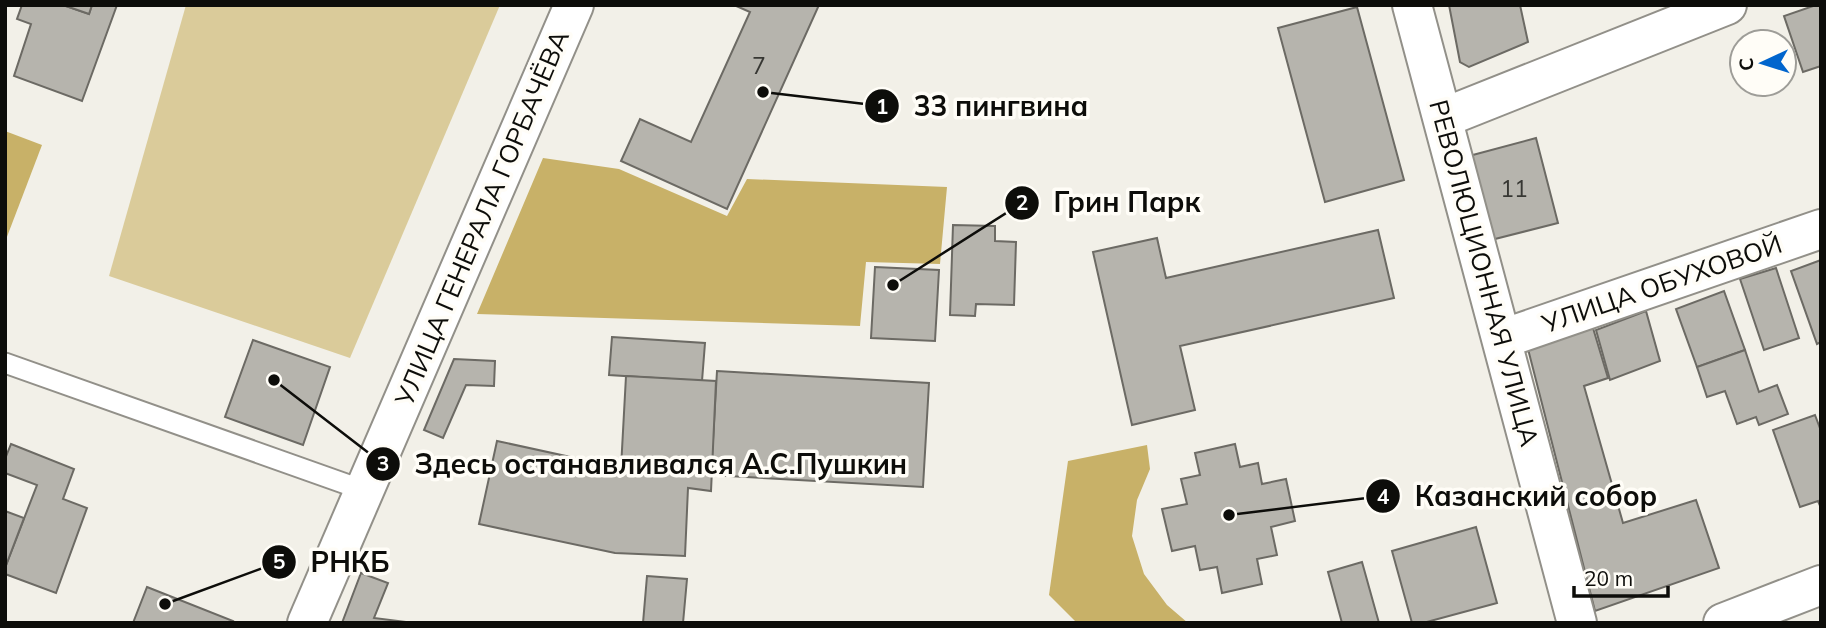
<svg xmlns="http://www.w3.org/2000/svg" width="1826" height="628" viewBox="0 0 1826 628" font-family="Mulish,sans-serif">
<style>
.green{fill:#dacb9a}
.forest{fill:#c8b168}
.building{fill:#b6b4ad;stroke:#6c6a64;stroke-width:2}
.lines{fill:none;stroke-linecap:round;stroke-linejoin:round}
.lane-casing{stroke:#929089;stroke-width:23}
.street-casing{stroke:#929089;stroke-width:42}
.secondary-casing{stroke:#929089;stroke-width:42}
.lane{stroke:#fff;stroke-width:19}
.street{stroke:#fff;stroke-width:38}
.secondary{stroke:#fff;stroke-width:38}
.labels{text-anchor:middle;stroke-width:7;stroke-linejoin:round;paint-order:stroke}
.number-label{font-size:23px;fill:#373733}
.street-label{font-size:26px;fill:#0d0d0a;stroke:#fffdf7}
.leader{fill:none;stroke:#0d0d0a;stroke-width:2.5}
.callout-dot{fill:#0d0d0a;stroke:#fffdf7;stroke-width:2.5}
.mark-label{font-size:21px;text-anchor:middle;font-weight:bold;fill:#fff}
.callout-label{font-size:28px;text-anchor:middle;font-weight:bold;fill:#0d0d0a;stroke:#fffdf7;stroke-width:7;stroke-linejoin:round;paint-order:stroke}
</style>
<rect width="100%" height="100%" fill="#f2f0e8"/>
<polygon class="green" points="186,5 500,5 350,358 109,276"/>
<g class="forest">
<polygon points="5,131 42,145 5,242"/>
<polygon points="543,158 619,169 727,216 747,179 947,187 940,264 866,262 860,326 477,314"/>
<polygon points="1147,445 1150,469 1137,500 1132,536 1144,574 1167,605 1188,623 1077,623 1049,595 1068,461"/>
</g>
<g class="building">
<polygon points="22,5 63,5 89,14 92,5 117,5 82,101 14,76 31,24 17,19"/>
<polygon points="63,5 92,5 89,14"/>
<polygon points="734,5 819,5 727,209 621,161 640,119 691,142 750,12"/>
<polygon points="1449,5 1520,5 1528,42 1469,67 1460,62"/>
<polygon points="1816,5 1821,5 1821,66 1803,72 1784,16"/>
<polygon points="1357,7 1404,180 1325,202 1278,28"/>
<polygon points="1536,138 1558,223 1491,240 1469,156"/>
<polygon points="953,225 995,226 995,241 1016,242 1014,305 976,304 975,316 950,315"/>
<polygon points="1378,230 1394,298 1180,346 1195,410 1132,425 1093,252 1157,238 1166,278"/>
<polygon points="1821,260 1821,342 1817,344 1791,271"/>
<polygon points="875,267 939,270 935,341 871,338"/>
<polygon points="1776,268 1799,338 1764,350 1740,279"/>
<polygon points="1724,291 1745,350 1697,367 1676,309"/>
<polygon points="1646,311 1660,361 1610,380 1596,330"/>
<polygon points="1593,328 1608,378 1584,386 1623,523 1696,500 1719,568 1595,611 1528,349"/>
<polygon points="612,337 705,343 702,381 609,375"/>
<polygon points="253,340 330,367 303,445 225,417"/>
<polygon points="1745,350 1759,392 1777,385 1788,414 1759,425 1756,417 1737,424 1725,391 1707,397 1697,367"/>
<polygon points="454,359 495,361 494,386 466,385 443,438 424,430"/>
<polygon points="717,371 929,383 923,487 711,475"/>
<polygon points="626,376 716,381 711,491 688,488 685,556 615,553 479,524 497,441 621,468"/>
<polygon points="1815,415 1821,431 1821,508 1818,501 1800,507 1773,430"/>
<polygon points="11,444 74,469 63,499 87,508 56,593 5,574 5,568 37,485 5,473 5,459"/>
<polygon points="1235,444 1240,467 1258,463 1262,484 1286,479 1295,521 1271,527 1277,555 1257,559 1262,584 1222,593 1217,567 1200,570 1195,546 1172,551 1162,509 1187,504 1181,479 1200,475 1195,453"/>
<polygon points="5,511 24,518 5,568"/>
<polygon points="1476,527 1497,603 1423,623 1412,623 1392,551"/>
<polygon points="1362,562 1379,623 1342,623 1328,572"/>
<polygon points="361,573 388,583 374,618 414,623 342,623"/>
<polygon points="647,576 687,579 683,623 643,623"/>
<polygon points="147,587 233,621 232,623 133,623"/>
</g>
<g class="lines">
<g class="lane-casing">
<polyline id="lane" points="5,363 363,490"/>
</g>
<g class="street-casing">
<g id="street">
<polyline points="1412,5 1577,623"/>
<polyline points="1443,118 1727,5"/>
<polyline points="1502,339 1821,229"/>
<polyline points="307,623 574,5"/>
</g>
</g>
<g class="secondary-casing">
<polyline id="secondary" points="1723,623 1821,585"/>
</g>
<use href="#lane" class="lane"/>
<use href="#street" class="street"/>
<use href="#secondary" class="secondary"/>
</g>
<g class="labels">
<g class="number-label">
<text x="759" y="74">7</text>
<text x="1514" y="197">11</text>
</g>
<g class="street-label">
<text transform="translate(482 218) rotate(-67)" y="9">УЛИЦА ГЕНЕРАЛА ГОРБАЧЁВА</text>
<text transform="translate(1484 273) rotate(75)" y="9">РЕВОЛЮЦИОННАЯ УЛИЦА</text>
<text transform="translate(1662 284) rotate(-19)" y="9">УЛИЦА ОБУХОВОЙ</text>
</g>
</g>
<path class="leader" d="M763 92L882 106M893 285L1022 203M274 380L383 464M1229 515L1383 496M165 604L279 562"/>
<g class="callout-dot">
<circle cx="763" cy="92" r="7"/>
<circle cx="893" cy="285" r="7"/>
<circle cx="274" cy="380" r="7"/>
<circle cx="1229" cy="515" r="7"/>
<circle cx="165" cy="604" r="7"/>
<circle cx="882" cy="106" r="18"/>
<circle cx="1022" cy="203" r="18"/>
<circle cx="383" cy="464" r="18"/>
<circle cx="1383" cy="496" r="18"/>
<circle cx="279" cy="562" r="18"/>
</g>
<g class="mark-label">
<text x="882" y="114">1</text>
<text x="1022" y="210">2</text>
<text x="383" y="471">3</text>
<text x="1383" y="504">4</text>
<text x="279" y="569">5</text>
</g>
<g class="callout-label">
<text x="1001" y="116">33 пингвина</text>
<text x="1127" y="212">Грин Парк</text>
<text x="661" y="474">Здесь останавливался А.С.Пушкин</text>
<text x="1536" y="506">Казанский собор</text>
<text x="350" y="572">РНКБ</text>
</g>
<rect width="1826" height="628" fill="none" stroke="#0d0d0a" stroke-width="14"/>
<g transform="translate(1763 63) rotate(266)"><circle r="33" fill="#fffdf7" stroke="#9e9d98" stroke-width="2"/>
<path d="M0-5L12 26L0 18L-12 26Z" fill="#0165cd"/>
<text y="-10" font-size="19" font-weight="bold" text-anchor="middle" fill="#0d0d0a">С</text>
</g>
<path d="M1574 586v10h94v-10" fill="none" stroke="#0d0d0a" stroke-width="3.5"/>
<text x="1584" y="586" font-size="21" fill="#0d0d0a" stroke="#fffdf7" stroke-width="5" paint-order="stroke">20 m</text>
</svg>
